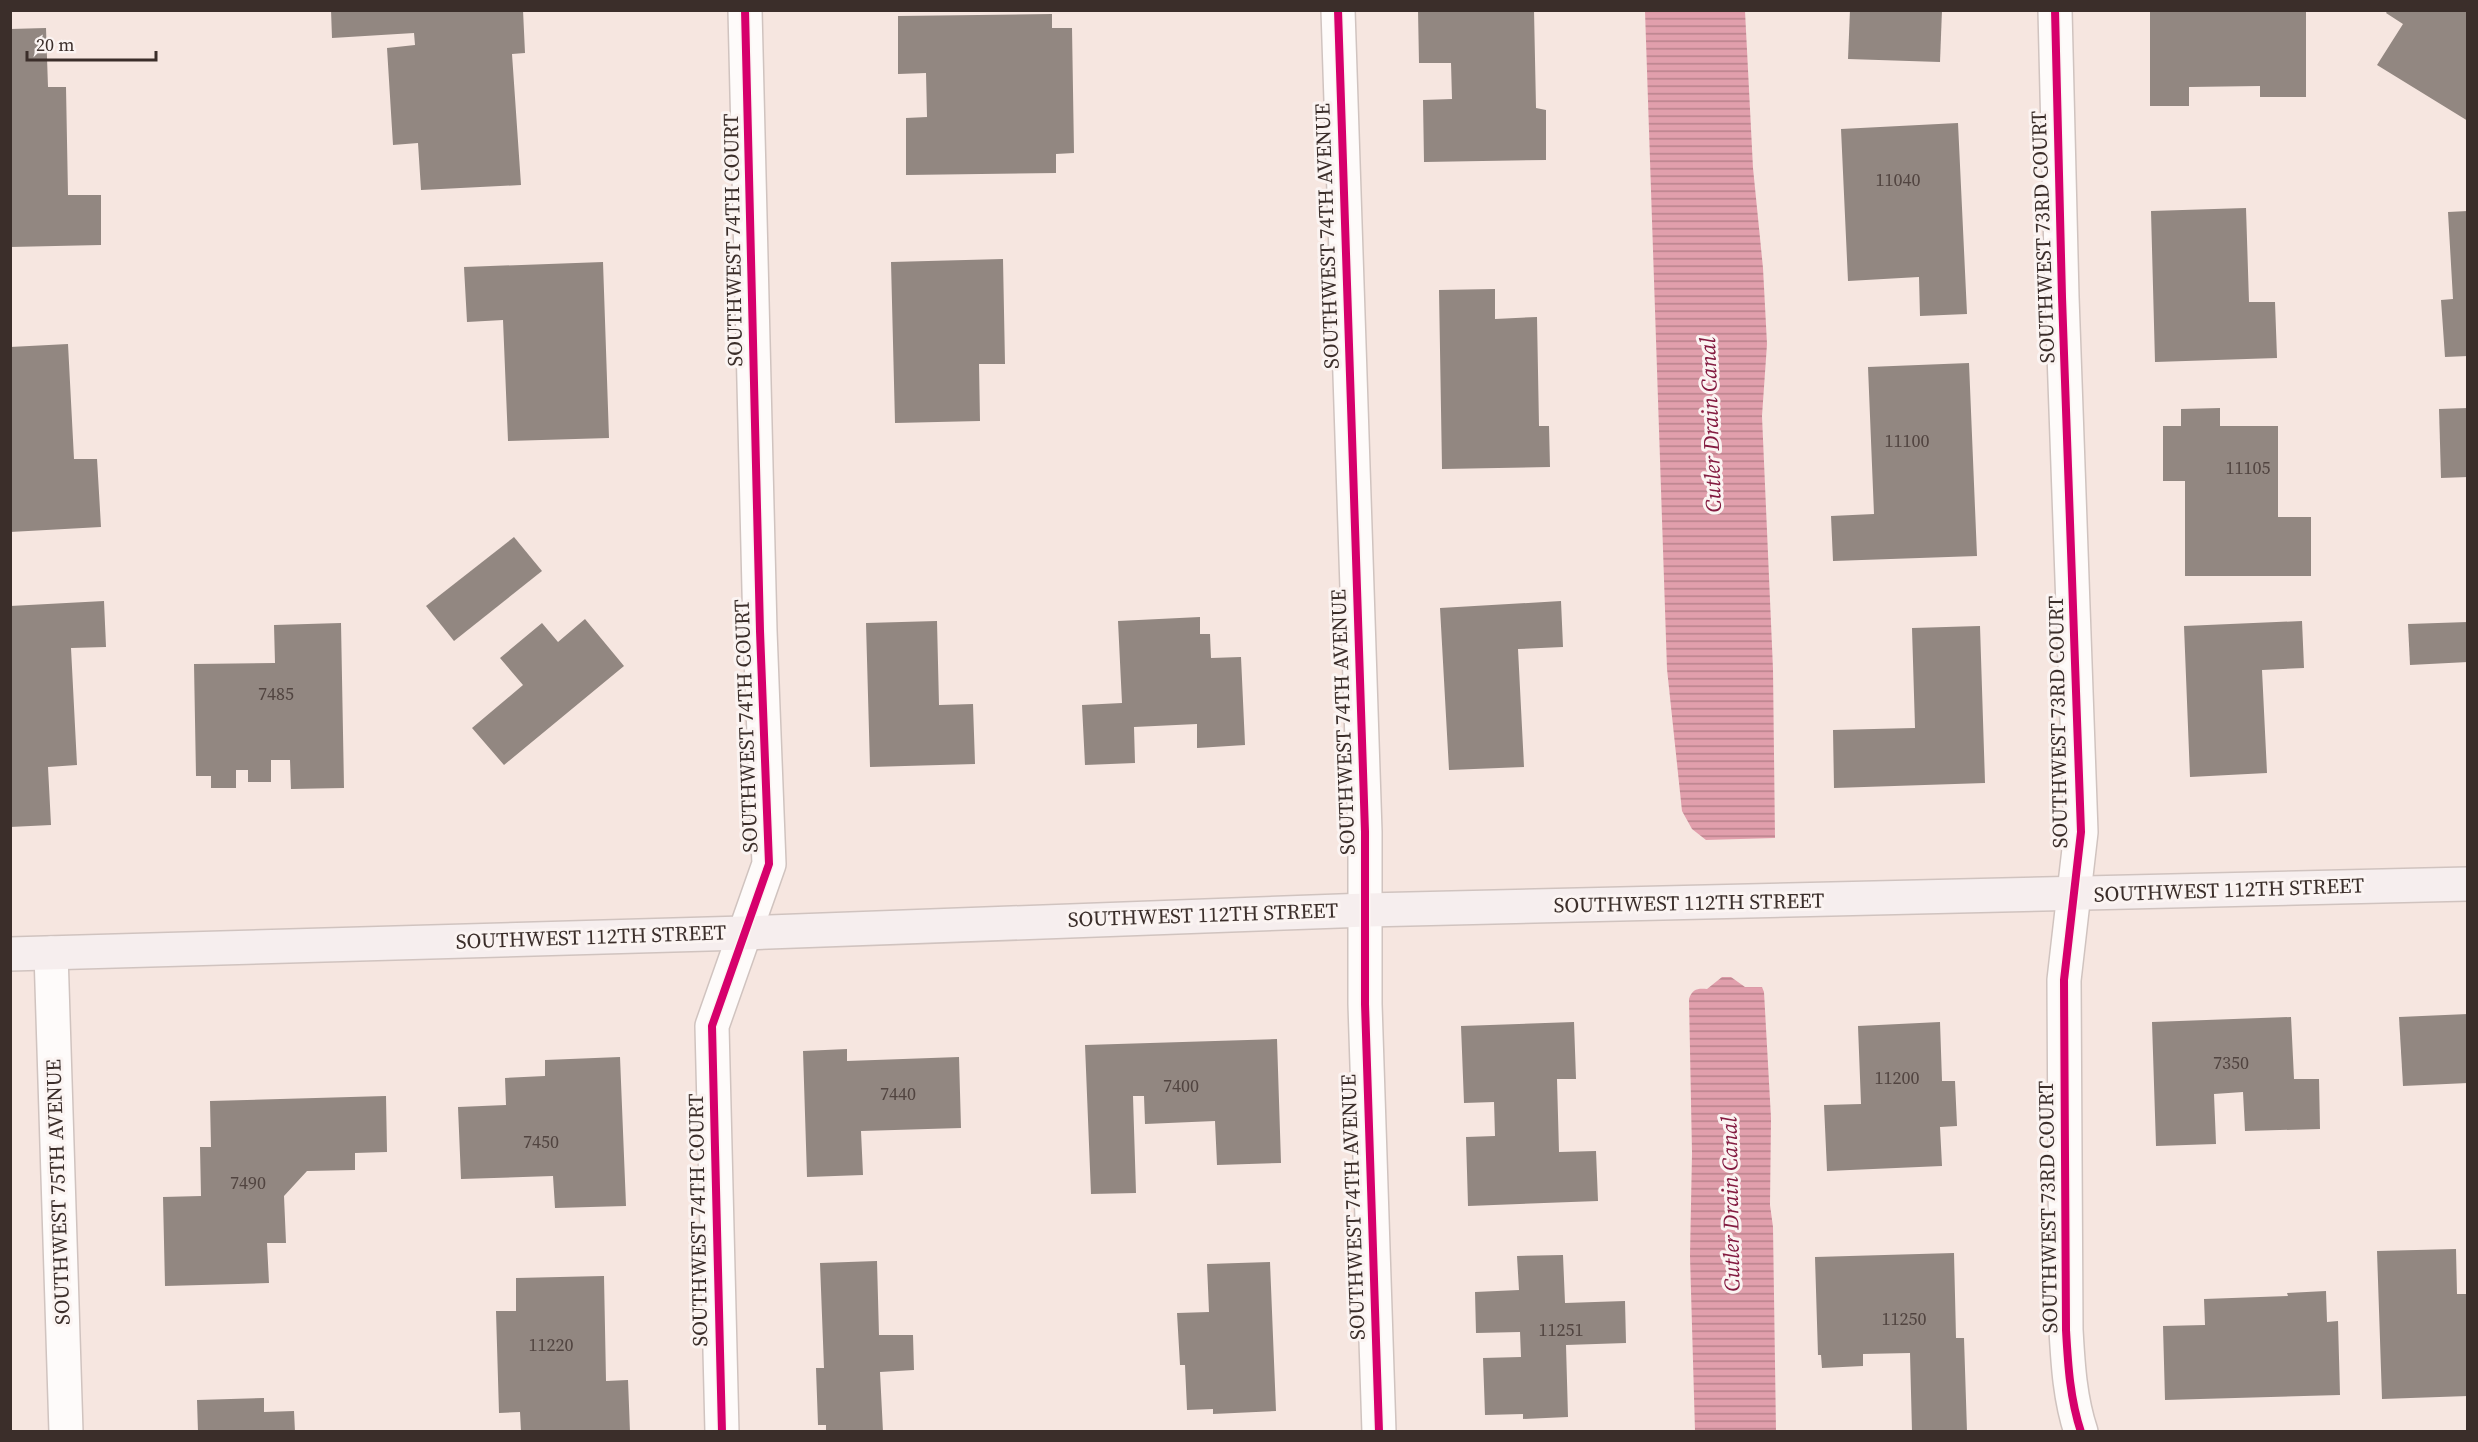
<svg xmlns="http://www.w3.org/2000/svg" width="2478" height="1442" viewBox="0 0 2478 1442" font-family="'Source Serif 4',serif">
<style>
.water{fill:url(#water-rules)}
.building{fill:#928781}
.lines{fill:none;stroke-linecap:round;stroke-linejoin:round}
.minor-casing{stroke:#d0c3bf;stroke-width:36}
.secondary-casing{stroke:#d0c3bf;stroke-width:36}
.minor{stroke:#fefbfa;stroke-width:33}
.secondary{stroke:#f6eeee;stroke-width:33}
.cycleway-casing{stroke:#fbf4f2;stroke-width:11}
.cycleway{stroke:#d6006c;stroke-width:8}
.labels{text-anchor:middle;stroke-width:6;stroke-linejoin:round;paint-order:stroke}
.number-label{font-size:18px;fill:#514440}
.street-label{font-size:21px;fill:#3b2e2a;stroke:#fbf4f2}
.water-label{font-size:22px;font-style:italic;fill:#831a40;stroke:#fbf4f2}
</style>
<defs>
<pattern id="water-rules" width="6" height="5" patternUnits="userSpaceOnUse" patternTransform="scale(1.5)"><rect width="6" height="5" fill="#e19fac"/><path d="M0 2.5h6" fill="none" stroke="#b8828c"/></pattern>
</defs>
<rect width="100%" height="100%" fill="#f6e6e0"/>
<g class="water">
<polygon points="1645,11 1745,11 1753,168 1763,268 1767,344 1762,416 1773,669 1775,838 1706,840 1692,829 1682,811 1667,669"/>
<path d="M 1722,977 L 1731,977 L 1745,987 L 1762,987 L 1764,992 L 1771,1118 L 1770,1205 L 1773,1227 L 1776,1431 L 1695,1431 L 1690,1256 L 1692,1153 L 1689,999 C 1692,989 1698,988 1707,989 Z"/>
</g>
<g class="building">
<polygon points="331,10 523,10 525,53 512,54 521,185 421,190 418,143 393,145 387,48 415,45 414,33 332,38"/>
<polygon points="1418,10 1534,10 1536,108 1546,110 1546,160 1424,162 1423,100 1452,99 1451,63 1419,63"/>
<polygon points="1850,10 1942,10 1940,62 1848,59"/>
<polygon points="2150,10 2306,10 2306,97 2260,97 2260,86 2189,87 2189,106 2150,106"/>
<polygon points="2388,10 2468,10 2468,121 2377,65 2403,24 2386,13"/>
<polygon points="1052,14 1052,28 1072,28 1074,153 1056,154 1056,173 906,175 906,118 927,117 926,73 898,74 898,16"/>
<polygon points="46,28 48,87 66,87 68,195 101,195 101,245 10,247 10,29"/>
<polygon points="1958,123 1967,314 1920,316 1919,277 1848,281 1841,129"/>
<polygon points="2246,208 2249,302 2275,302 2277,358 2155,362 2151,211"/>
<polygon points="2468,211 2468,356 2445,357 2441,300 2453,299 2448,212"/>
<polygon points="1003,259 1005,364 979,364 980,421 895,423 891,262"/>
<polygon points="603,262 609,438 508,441 503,320 467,322 464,267"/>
<polygon points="1495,289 1495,319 1537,317 1539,426 1549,426 1550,467 1442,469 1439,290"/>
<polygon points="68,344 74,459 97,459 101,527 10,532 10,347"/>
<polygon points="1969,363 1977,556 1833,561 1831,516 1874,514 1868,367"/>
<polygon points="2220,408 2220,426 2278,426 2278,517 2311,517 2311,576 2185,576 2185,481 2163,481 2163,426 2181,426 2181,409"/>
<polygon points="2468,408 2468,477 2441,478 2439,409"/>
<polygon points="514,537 542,571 454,641 426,606"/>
<polygon points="104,601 106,647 71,648 77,765 48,767 51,825 10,827 10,606"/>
<polygon points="1561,601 1563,647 1518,649 1524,767 1449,770 1440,608"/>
<polygon points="1200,617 1200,634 1210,634 1211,658 1241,657 1245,745 1197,748 1197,724 1134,727 1135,763 1085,765 1082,705 1122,703 1118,621"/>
<polygon points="585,619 624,666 504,765 472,728 523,685 500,658 542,623 558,642"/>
<polygon points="937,621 939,705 973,704 975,764 870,767 866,623"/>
<polygon points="2302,621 2304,668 2262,670 2267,773 2190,777 2184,626"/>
<polygon points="2468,622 2468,662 2410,665 2408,624"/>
<polygon points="341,623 344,788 291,789 290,760 271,760 271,782 248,782 248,770 236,770 236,788 211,788 211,776 196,776 194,664 275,663 274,625"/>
<polygon points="1980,626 1985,783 1834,788 1833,730 1915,728 1912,628"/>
<polygon points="2468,1014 2468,1083 2403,1086 2399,1017"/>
<polygon points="2291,1017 2294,1079 2319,1079 2320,1129 2245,1131 2243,1092 2214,1094 2216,1144 2156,1146 2152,1022"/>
<polygon points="1574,1022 1576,1079 1557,1079 1559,1152 1596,1151 1598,1201 1468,1206 1466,1137 1495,1136 1494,1102 1464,1103 1461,1026"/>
<polygon points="1940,1022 1942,1081 1955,1081 1957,1126 1940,1127 1942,1166 1827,1171 1824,1105 1861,1104 1858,1026"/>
<polygon points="1277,1039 1281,1163 1217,1165 1215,1121 1145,1124 1144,1096 1133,1096 1136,1193 1091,1194 1085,1045"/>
<polygon points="847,1049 847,1061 959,1057 961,1128 861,1131 863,1175 807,1177 803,1051"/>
<polygon points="620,1057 626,1206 555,1208 553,1176 461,1179 458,1107 506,1105 505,1078 545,1076 545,1060"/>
<polygon points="386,1096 387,1152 355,1153 355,1170 307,1171 284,1196 286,1243 267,1243 269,1283 165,1286 163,1197 201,1196 200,1147 211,1147 210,1101"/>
<polygon points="2456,1249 2457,1294 2468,1294 2468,1396 2382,1399 2377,1251"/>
<polygon points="1954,1253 1956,1338 1964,1338 1967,1432 1912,1432 1910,1353 1863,1354 1863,1366 1822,1368 1821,1355 1818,1355 1815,1257"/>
<polygon points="1563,1255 1565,1303 1625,1301 1626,1343 1566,1345 1568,1417 1523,1419 1523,1414 1485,1415 1483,1358 1521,1357 1520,1332 1476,1333 1475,1292 1519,1290 1517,1256"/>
<polygon points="877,1261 879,1335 913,1335 914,1370 880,1372 883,1432 826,1432 826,1425 818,1425 816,1368 824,1368 820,1263"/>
<polygon points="1270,1262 1276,1411 1213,1414 1213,1409 1187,1410 1185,1365 1180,1365 1177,1313 1209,1312 1207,1264"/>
<polygon points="604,1276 606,1381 628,1380 630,1432 521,1432 520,1412 499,1413 496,1311 516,1311 516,1278"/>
<polygon points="2326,1291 2327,1322 2338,1321 2340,1395 2165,1400 2163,1326 2205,1325 2204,1299 2288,1296 2287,1293"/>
<polygon points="264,1398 264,1412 294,1411 295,1432 198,1432 197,1400"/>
</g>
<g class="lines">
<g class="minor-casing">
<g id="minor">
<polyline points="1338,10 1365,832 1365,1004 1379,1432"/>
<path d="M 2055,10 L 2062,297 L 2081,832 L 2064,980 L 2066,1330 C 2068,1365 2070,1399 2081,1432"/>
<polyline points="51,953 66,1432"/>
<polyline points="722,1432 712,1026 769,864 760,631 745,10"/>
</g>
</g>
<g class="secondary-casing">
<polyline id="secondary" points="10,954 743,933 1367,910 2468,884"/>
</g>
<use href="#minor" class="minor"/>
<use href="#secondary" class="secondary"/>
<g class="cycleway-casing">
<g id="cycleway">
<polyline points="1338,10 1365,832 1365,1004 1379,1432"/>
<path d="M 2055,10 L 2062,297 L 2081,832 L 2064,980 L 2066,1330 C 2068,1365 2070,1399 2081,1432"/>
<polyline points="722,1432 712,1026 769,864 760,631 745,10"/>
</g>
</g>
<use href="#cycleway" class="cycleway"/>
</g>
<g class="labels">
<g class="number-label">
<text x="1898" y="186">11040</text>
<text x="1907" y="447">11100</text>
<text x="2248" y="474">11105</text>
<text x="276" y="700">7485</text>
<text x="2231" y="1069">7350</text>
<text x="1897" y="1084">11200</text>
<text x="1181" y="1092">7400</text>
<text x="898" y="1100">7440</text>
<text x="541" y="1148">7450</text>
<text x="248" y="1189">7490</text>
<text x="1904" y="1325">11250</text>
<text x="1561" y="1336">11251</text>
<text x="551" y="1351">11220</text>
</g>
<g class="street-label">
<text transform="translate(1327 236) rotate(-92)" y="7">SOUTHWEST 74TH AVENUE</text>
<text transform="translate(2043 237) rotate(-92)" y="7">SOUTHWEST 73RD COURT</text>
<text transform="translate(733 240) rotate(-91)" y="7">SOUTHWEST 74TH COURT</text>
<text transform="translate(1343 722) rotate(-92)" y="7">SOUTHWEST 74TH AVENUE</text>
<text transform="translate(2058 722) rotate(-91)" y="7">SOUTHWEST 73RD COURT</text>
<text transform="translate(746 726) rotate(-92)" y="7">SOUTHWEST 74TH COURT</text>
<text transform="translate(2229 890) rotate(-2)" y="7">SOUTHWEST 112TH STREET</text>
<text transform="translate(1689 903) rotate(-1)" y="7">SOUTHWEST 112TH STREET</text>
<text transform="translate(1203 915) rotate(-2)" y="7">SOUTHWEST 112TH STREET</text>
<text transform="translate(591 937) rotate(-2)" y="7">SOUTHWEST 112TH STREET</text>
<text transform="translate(58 1192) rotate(-92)" y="7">SOUTHWEST 75TH AVENUE</text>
<text transform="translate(1353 1207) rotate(-92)" y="7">SOUTHWEST 74TH AVENUE</text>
<text transform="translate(2048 1207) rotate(-91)" y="7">SOUTHWEST 73RD COURT</text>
<text transform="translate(698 1220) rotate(-91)" y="7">SOUTHWEST 74TH COURT</text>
</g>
<g class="water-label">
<text transform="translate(1710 425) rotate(-92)" y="8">Cutler Drain Canal</text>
<text transform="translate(1730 1204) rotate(-91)" y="8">Cutler Drain Canal</text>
</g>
</g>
<rect width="2478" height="1442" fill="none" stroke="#3b2e2a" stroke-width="24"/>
<path d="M27 51v9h129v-9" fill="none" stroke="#3b2e2a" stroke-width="3"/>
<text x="36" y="51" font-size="18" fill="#3b2e2a" stroke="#fbf4f2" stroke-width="4.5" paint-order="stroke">20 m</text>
</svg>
